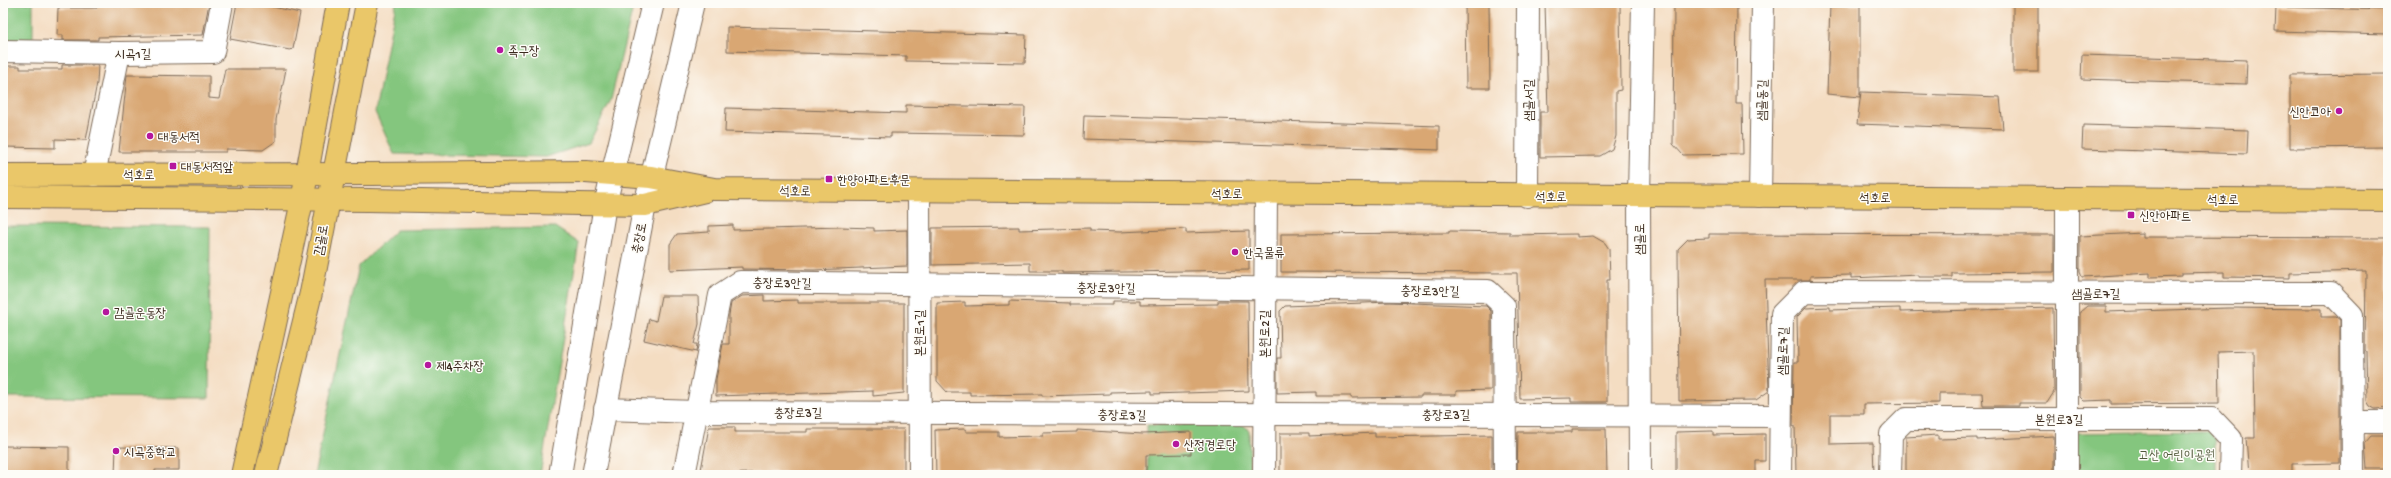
<svg xmlns="http://www.w3.org/2000/svg" width="2391" height="478" viewBox="0 0 2391 478" font-family="'Gochi Hand','Poor Story',sans-serif">
<style>
.green{fill:#84c67e;stroke:#60784e}
.building{fill:#d9a773}
.lines{fill:none;stroke-linecap:round;stroke-linejoin:round}
.minor-casing{stroke:#7c6957;stroke-width:24}
.major-casing{stroke:#7c6957;stroke-width:24}
.minor{stroke:#fff;stroke-width:22}
.major{stroke:#eac769;stroke-width:22}
.major-bridge-casing{stroke:#7c6957;stroke-width:24;stroke-linecap:butt}
.major-bridge{stroke:#eac769;stroke-width:22}
.poi-dot{fill:#b5179e;stroke:#fdfcf7;stroke-width:1.5}
.labels{text-anchor:middle;stroke-width:3;stroke-linejoin:round;paint-order:stroke}
.poi-label{font-size:13px;fill:#3b2a1e;stroke:#fdfcf7;text-anchor:start}
.street-label{font-size:13px;fill:#3b2a1e;stroke:#fdfcf7}
.park-label{font-size:13px;fill:#51593b;stroke:#fdfcf7}
</style>
<rect width="100%" height="100%" fill="#fdfcf7"/>
<filter id="ink" filterUnits="userSpaceOnUse"><feTurbulence type="fractalNoise" baseFrequency=".025" numOctaves="2"/><feDisplacementMap in="SourceGraphic" scale="8" xChannelSelector="R" yChannelSelector="G"/><feConvolveMatrix kernelMatrix="1 2 1 2 8 2 1 2 1" color-interpolation-filters="sRGB"/></filter>
<filter id="wash" filterUnits="userSpaceOnUse"><feTurbulence type="fractalNoise" baseFrequency=".012" numOctaves="4" result="noise"/><feDisplacementMap in="SourceGraphic" scale="16" xChannelSelector="R" yChannelSelector="G"/><feGaussianBlur stdDeviation="0.9" result="paint"/><feColorMatrix in="noise" values="0 0 0 0 0 0 0 0 0 0 0 0 0 0 0 0 0 1.4 0 .05"/><feComposite in="paint" operator="in"/></filter>
<g filter="url(#wash)">
<rect width="100%" height="100%" fill="#f4ddc2"/>
<g class="green">
<rect x="3" y="3" width="30" height="37"/>
<polygon points="396,3 634,3 611,100 589,143 546,157 394,154 375,112"/>
<polygon points="3,226 210,227 209,398 3,397"/>
<polygon points="555,227 579,243 540,475 314,475 359,266 396,230"/>
<polygon points="1242,424 1249,430 1250,475 1148,475 1147,425"/>
<polygon points="2209,431 2216,438 2216,475 2070,475 2076,433"/>
</g>
<g id="blocks">
<g class="building">
<polygon points="139,3 209,3 203,35 98,37 98,40 63,40 63,35 57,35 58,8 97,8 97,5 139,5"/>
<polygon points="237,3 255,3 300,13 293,49 290,50 230,39"/>
<polygon points="1465,3 1489,3 1490,88 1466,88"/>
<polygon points="1545,3 1620,3 1621,90 1616,91 1616,136 1612,149 1600,156 1540,157 1540,112 1548,112"/>
<polygon points="1674,3 1737,3 1736,104 1742,104 1743,154 1683,155 1673,144"/>
<rect x="2013" y="3" width="25" height="69"/>
<polygon points="1830,5 1860,5 1860,97 1827,94"/>
<polygon points="2276,7 2388,10 2388,34 2275,31"/>
<polygon points="727,27 1026,35 1025,63 906,61 906,56 727,51"/>
<polygon points="2082,55 2247,60 2246,84 2081,79"/>
<polygon points="62,65 98,65 97,83 86,140 55,139 55,148 3,147 3,66 20,66 20,69 62,69"/>
<polygon points="225,69 286,69 276,120 276,141 263,150 226,149 226,152 119,152 127,75 209,76 209,98 219,99"/>
<polygon points="2388,74 2388,147 2290,148 2290,75"/>
<polygon points="1861,92 2000,97 2003,129 1857,124"/>
<polygon points="906,105 1025,107 1024,135 891,133 891,137 725,132 726,108 906,113"/>
<polygon points="1084,115 1439,126 1439,150 1083,139"/>
<polygon points="2083,125 2248,130 2247,154 2082,149"/>
<polygon points="733,225 733,230 839,227 874,228 874,231 907,230 907,266 814,270 742,269 742,267 670,270 670,244 677,234 709,232 709,226"/>
<polygon points="1019,227 1019,230 1090,228 1090,231 1120,232 1186,229 1186,233 1249,231 1249,270 1062,273 1062,271 1030,271 1030,263 932,265 932,228"/>
<polygon points="1449,231 1510,232 1510,235 1577,234 1577,237 1593,236 1605,243 1609,249 1610,280 1607,280 1607,402 1571,402 1571,398 1520,399 1517,273 1281,272 1281,234 1449,233"/>
<polygon points="2143,233 2143,237 2388,238 2388,408 2375,409 2370,406 2367,401 2366,351 2365,351 2366,271 2290,273 2290,278 2224,277 2224,272 2182,273 2182,276 2150,277 2150,273 2082,277 2080,272 2080,236"/>
<polygon points="1709,234 2054,235 2054,272 1952,273 1952,277 1919,277 1919,275 1851,278 1851,275 1810,276 1810,280 1765,280 1769,391 1756,400 1679,401 1678,249 1688,239 1709,238"/>
<polygon points="764,295 764,301 798,300 798,303 904,303 904,393 873,396 873,391 716,396 716,379 723,344 729,344 729,315 731,303 742,296"/>
<polygon points="661,296 698,296 699,324 694,344 697,344 696,352 644,340 649,319 656,321"/>
<polygon points="1009,301 1070,303 1070,305 1113,305 1113,301 1140,301 1140,305 1218,304 1218,301 1248,301 1249,391 1152,394 1152,391 1110,392 1110,394 1042,396 1042,394 970,395 970,392 947,392 937,381 937,303 965,302 965,306 1009,305"/>
<polygon points="1390,302 1486,306 1491,311 1491,390 1456,391 1456,395 1421,395 1421,397 1351,398 1351,396 1316,396 1316,392 1277,393 1277,358 1281,358 1280,311 1285,306"/>
<polygon points="2087,306 2106,306 2106,312 2228,308 2321,309 2321,317 2336,317 2340,320 2340,463 2292,464 2292,475 2249,475 2246,438 2255,438 2254,351 2218,352 2219,403 2111,404 2111,400 2084,401 2080,397 2080,312"/>
<polygon points="1830,307 1830,310 1900,308 1900,312 2053,308 2054,392 2047,403 2019,403 2019,406 1983,406 1982,393 1939,393 1939,403 1864,404 1864,414 1830,414 1830,444 1873,443 1874,475 1796,475 1795,426 1793,426 1794,362 1798,362 1797,317 1806,308"/>
<polygon points="709,427 735,427 735,432 807,432 807,429 904,429 904,475 876,475 876,471 836,472 836,473 775,472 700,475"/>
<polygon points="966,429 966,432 999,432 999,437 1043,436 1043,433 1077,432 1077,430 1143,434 1191,432 1191,454 1146,455 1146,475 1043,474 1043,472 936,475 935,430"/>
<polygon points="1572,429 1606,429 1607,475 1517,475 1518,432 1572,432"/>
<polygon points="1713,431 1713,435 1765,434 1765,461 1756,461 1756,475 1676,475 1676,432"/>
<polygon points="1280,433 1309,433 1309,436 1375,433 1375,437 1492,435 1492,475 1280,475"/>
<polygon points="1938,435 1938,439 1977,438 1977,440 2054,436 2054,475 1906,475 1906,437"/>
<polygon points="2371,436 2388,436 2388,469 2367,469 2365,443"/>
<polygon points="3,446 69,447 69,475 3,475"/>
<polygon points="116,447 179,448 179,470 155,470 155,475 115,475"/>
</g>
</g>
</g>
<g filter="url(#ink)">
<use href="#blocks" fill-opacity="0" stroke="#7c6957" stroke-width="1"/>
<g class="lines">
<g class="minor-casing">
<g id="minor">
<polyline points="3,51 119,53 213,52 222,3"/>
<polyline points="94,175 119,53"/>
<polyline points="919,191 920,475"/>
<polyline points="1527,196 1528,3"/>
<polyline points="1760,196 1763,3"/>
<polyline points="605,409 696,412 1780,416"/>
<polyline points="2352,422 2388,422"/>
<polyline points="560,475 605,205 653,3"/>
<polyline points="593,475 645,205 693,3"/>
<polyline points="684,475 720,295 740,282 1488,291 1504,306 1505,475"/>
<polyline points="1264,475 1266,194"/>
<polyline points="1640,475 1639,195 1643,3"/>
<polyline points="1780,475 1782,314 1804,292 2331,293 2352,315 2353,475"/>
<polyline points="1890,475 1891,434 1906,419 2212,419 2231,439 2230,475"/>
<polyline points="2067,475 2067,198"/>
</g>
</g>
<g class="major-casing">
<g id="major">
<polyline points="586,172 651,177 714,189 2388,200"/>
<polyline points="3,175 371,174"/>
<polyline points="3,197 368,200"/>
<polyline points="579,204 645,205 705,191"/>
<polyline points="242,475 302,201 338,3"/>
<polyline points="266,475 311,293 367,3"/>
</g>
</g>
<use href="#minor" class="minor"/>
<use href="#major" class="major"/>
<g class="major-bridge-casing">
<g id="major-bridge">
<polyline points="371,174 586,172"/>
<polyline points="368,200 579,204"/>
</g>
</g>
<use href="#major-bridge" class="major-bridge"/>
</g>
</g>
<g class="poi-dot">
<circle cx="500" cy="50" r="4"/>
<circle cx="2339" cy="111" r="4"/>
<circle cx="150" cy="136" r="4"/>
<rect x="169" y="162" width="8" height="8" rx="2"/>
<rect x="825" y="175" width="8" height="8" rx="2"/>
<rect x="2127" y="211" width="8" height="8" rx="2"/>
<circle cx="1235" cy="252" r="4"/>
<circle cx="106" cy="312" r="4"/>
<circle cx="428" cy="365" r="4"/>
<circle cx="1176" cy="444" r="4"/>
<circle cx="116" cy="451" r="4"/>
</g>
<g class="labels">
<g class="poi-label">
<text x="508" y="55">족구장</text>
<text x="2331" y="116" text-anchor="end">신안코아</text>
<text x="158" y="141">대동서적</text>
<text x="181" y="171">대동서적앞</text>
<text x="837" y="184">한양아파트후문</text>
<text x="2139" y="220">신안아파트</text>
<text x="1243" y="257">한국물류</text>
<text x="114" y="317">감골운동장</text>
<text x="436" y="370">제4주차장</text>
<text x="1184" y="449">산정경로당</text>
<text x="124" y="456">시곡중학교</text>
</g>
<g class="street-label">
<text x="133" y="58">시곡1길</text>
<text transform="translate(1528 100) rotate(-90)" y="5">샘골서길</text>
<text transform="translate(1761 100) rotate(-89)" y="5">샘골동길</text>
<text x="139" y="179">석호로</text>
<text transform="translate(795 190) rotate(1)" y="5">석호로</text>
<text x="1227" y="198">석호로</text>
<text x="1551" y="201">석호로</text>
<text x="1875" y="202">석호로</text>
<text x="2223" y="204">석호로</text>
<text transform="translate(638 238) rotate(-79)" y="5">충장로</text>
<text transform="translate(1639 239) rotate(-90)" y="5">샘골로</text>
<text transform="translate(320 240) rotate(-80)" y="5">감골로</text>
<text transform="translate(782 282) rotate(1)" y="5">충장로3안길</text>
<text transform="translate(1106 287) rotate(1)" y="5">충장로3안길</text>
<text transform="translate(1430 290) rotate(1)" y="5">충장로3안길</text>
<text x="2096" y="298">샘골로7길</text>
<text transform="translate(919 333) rotate(-90)" y="5">본원로1길</text>
<text transform="translate(1264 334) rotate(-90)" y="5">본원로2길</text>
<text transform="translate(1782 351) rotate(-89)" y="5">샘골로7길</text>
<text x="798" y="417">충장로3길</text>
<text transform="translate(1122 414) rotate(1)" y="5">충장로3길</text>
<text x="1446" y="419">충장로3길</text>
<text x="2059" y="424">본원로3길</text>
</g>
<g class="park-label">
<text x="2177" y="459">고산 어린이공원</text>
</g>
</g>
<rect width="2391" height="478" fill="none" stroke="#fdfcf7" stroke-width="16"/>
</svg>
